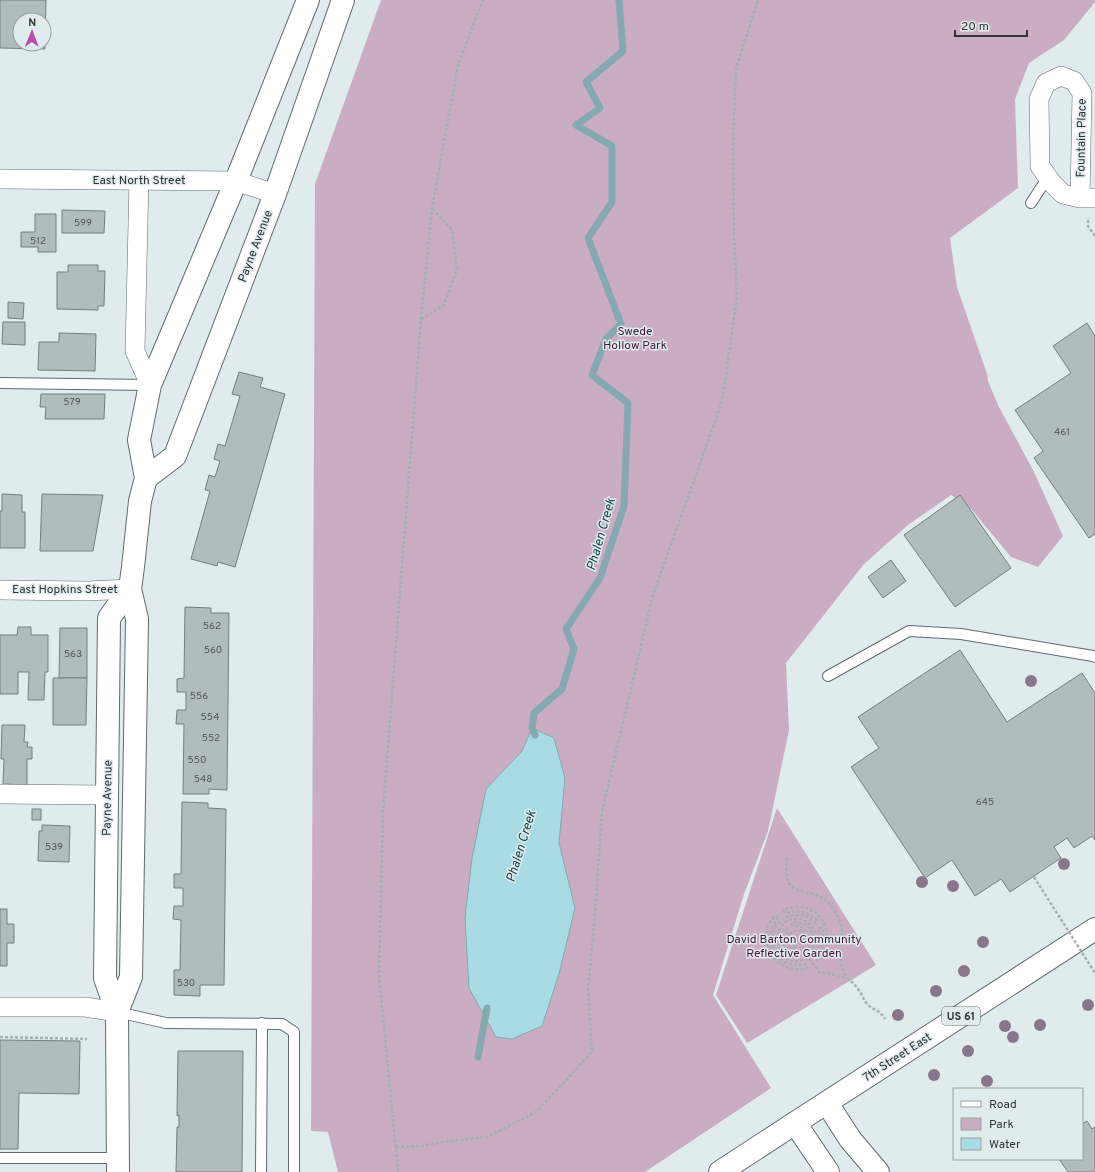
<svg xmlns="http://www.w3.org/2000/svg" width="1095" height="1172" viewBox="0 0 1095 1172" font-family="Overpass,sans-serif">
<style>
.green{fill:#caadc3}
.water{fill:#a8dbe3;stroke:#84a9af}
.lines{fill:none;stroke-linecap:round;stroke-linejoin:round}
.stream{stroke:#84a9af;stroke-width:7}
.building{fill:#b1bcbe;stroke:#757f81;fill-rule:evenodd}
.lane-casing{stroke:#606b6c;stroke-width:12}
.street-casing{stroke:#606b6c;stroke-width:20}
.secondary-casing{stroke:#606b6c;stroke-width:24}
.primary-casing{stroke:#606b6c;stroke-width:24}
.path{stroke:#a6afb1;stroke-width:2.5;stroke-dasharray:3 2;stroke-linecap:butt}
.lane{stroke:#fff;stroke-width:10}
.street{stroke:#fff;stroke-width:19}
.secondary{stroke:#fff;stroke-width:22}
.primary{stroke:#fff;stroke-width:22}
.path-bridge{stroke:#a6afb1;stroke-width:2.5;stroke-dasharray:3 2;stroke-linecap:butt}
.tree{fill:#89768b}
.labels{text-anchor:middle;stroke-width:3;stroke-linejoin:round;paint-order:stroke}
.number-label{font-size:10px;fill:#505657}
.shield{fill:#dfebed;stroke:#646b6c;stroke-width:1}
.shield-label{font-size:11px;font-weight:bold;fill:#303435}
.street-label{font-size:12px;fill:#303435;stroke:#dfebed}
.park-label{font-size:12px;fill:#42173b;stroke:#dfebed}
.water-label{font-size:13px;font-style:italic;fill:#144249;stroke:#dfebed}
</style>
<rect width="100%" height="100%" fill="#dfebed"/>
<g class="green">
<polygon points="381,0 1095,0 1095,2 1064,40 1029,63 1015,99 1018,188 950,238 957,287 987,374 988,381 998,405 1033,470 1063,536 1038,567 1011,557 972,510 951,495 908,525 864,564 786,663 789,730 768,831 744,894 713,995 771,1088 645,1172 338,1172 328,1132 311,1131 315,184"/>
<polygon points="777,808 876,965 747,1043 716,995"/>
</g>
<polygon class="water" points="532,728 554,738 565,778 559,843 575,908 559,974 542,1026 512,1039 496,1037 469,988 465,918 472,858 486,789 522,751"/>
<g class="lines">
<g class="stream">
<polyline points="535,735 532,728 534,713 562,689 574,649 566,629 600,578 624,506 628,403 592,375 606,339 621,324 588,238 612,202 612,146 576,125 600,108 586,82 623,51 619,0"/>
<polyline points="478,1057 487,1008"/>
</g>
</g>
<g class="building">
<path d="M 0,0 L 46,0 L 45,49 L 0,48 ZM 20,20 L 44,20 L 44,44 L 20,44 Z"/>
<polygon points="62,210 105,211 104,233 62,233"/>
<polygon points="35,214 56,214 56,252 38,252 38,247 21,247 21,232 35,232"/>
<polygon points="68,265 98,265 98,271 105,271 104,306 98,306 98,310 57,309 57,272 68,272"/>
<polygon points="8,302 24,303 23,319 8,318"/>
<polygon points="3,322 25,322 25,345 2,344"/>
<polygon points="1087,323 1095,336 1095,534 1089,538 1034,458 1043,451 1015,410 1071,373 1053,346"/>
<polygon points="59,333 96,334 95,371 38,370 39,342 59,342"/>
<polygon points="239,372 263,378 260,387 285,394 235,567 218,562 217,566 191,559 210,491 205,490 209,475 215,477 220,461 214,459 218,444 225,446 240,396 232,394"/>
<polygon points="41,394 105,394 104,419 45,419 46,407 40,407"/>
<polygon points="2,494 22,495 22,512 25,512 25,548 0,548 0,511 2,511"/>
<polygon points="42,494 103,495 93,551 40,551"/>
<polygon points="960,495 1011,568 955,607 904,535"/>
<polygon points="891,560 906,581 883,598 868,577"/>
<polygon points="185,607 211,608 211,613 229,613 227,790 209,789 209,794 183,794 184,724 176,724 177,710 186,710 186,692 177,692 177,679 184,678"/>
<polygon points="18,627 31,627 31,635 48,635 48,672 45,672 44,700 28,700 29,672 18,672 18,694 0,694 0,635 17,635"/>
<polygon points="60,628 87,628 87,678 59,678"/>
<polygon points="960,650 1007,722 1082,673 1095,693 1095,840 1092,836 1074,848 1067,838 1054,847 1061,858 1010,892 1001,879 975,896 952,860 925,878 851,767 879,748 858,717"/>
<polygon points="53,678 87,678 86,725 53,725"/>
<polygon points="2,725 25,725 24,742 28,742 27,747 32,747 32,759 27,759 27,785 3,784 4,759 1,759"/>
<polygon points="182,802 208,803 208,808 226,809 224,985 200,985 200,996 174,995 174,970 180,970 181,920 173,919 174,906 183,906 183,888 174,888 174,874 181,874"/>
<rect x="32" y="809" width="9" height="11"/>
<polygon points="42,825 70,826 69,862 38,861 39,831 42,831"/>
<polygon points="0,909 7,909 7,924 14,924 14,943 7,943 7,966 0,966"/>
<polygon points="0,1040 80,1041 79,1094 19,1093 18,1149 0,1149"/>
<polygon points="178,1051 243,1051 242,1172 176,1172 177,1127 179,1127 179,1115 177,1116"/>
<polygon points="1087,1121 1092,1129 1095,1127 1095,1172 1068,1172 1059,1159 1082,1159 1082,1124"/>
</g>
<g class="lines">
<g class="lane-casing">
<g id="lane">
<polyline points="1031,203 1048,177"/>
<polyline points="0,383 150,385"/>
<polyline points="828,676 909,631 961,634 1093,656 1095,657"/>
<polyline points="117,1012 166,1023 282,1024 294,1032 294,1172"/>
<polyline points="0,1158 118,1158"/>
<polyline points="261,1172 262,1023"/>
</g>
</g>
<g class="street-casing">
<g id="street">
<polyline points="0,179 236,181 275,194"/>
<polyline points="139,180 135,351 150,385"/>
<polyline points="1080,198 1082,93 1074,81 1061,76 1046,83 1039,99 1040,166 1051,182 1063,194 1080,198 1095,198"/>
<polyline points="0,590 87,591 130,589"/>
<polyline points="0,794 107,795"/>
<polyline points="0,1007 85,1007 117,1012"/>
</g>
</g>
<g class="secondary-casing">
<g id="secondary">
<polyline points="146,478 175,456 275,194 343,0"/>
<polyline points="117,1012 131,977 137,619 130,589 133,567 140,501 146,478 139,440 150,385 236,181 308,0"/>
<polyline points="118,1172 117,1012 105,978 109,618 130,589"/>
<polyline points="720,1172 795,1123"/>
</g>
</g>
<g class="primary-casing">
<g id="primary">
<polyline points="827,1103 850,1139 878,1172"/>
<polyline points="828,1172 795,1123 1095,929"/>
</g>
</g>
<g class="path">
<polyline points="1088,220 1088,226 1095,236"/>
<polyline points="421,319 444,305 457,269 452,230 432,208"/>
<path d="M 787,858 C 782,904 808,883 829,903 C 831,905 833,909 835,911 C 847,931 840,939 841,959 C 841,965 844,971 846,977"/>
<path d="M 797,938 L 805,951 C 814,945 815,929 804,924 C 801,923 797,923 794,922 L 792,924 L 793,926 C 802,926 808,930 808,940 L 805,941 L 803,933 L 800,931 L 792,931 L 789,938 L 790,941 L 795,947 L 795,949 L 790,948 L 785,939 L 788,930 L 787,928 L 785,928 C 776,940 785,953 798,953 L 800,956 L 800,957 C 791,957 783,955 779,946 C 777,941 777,936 779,931 C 788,906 828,923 812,950 L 813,952 L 816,952 C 820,944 821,937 818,929 L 820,928 L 822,928 C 827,939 822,948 817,958 L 817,960 L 819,960 C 841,933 815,895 784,910 L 784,912 L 786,913 C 799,910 805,911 816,919 L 817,921 L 815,923 C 812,921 809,917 805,916 C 792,912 777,919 774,932 C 773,938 775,943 774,948 L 771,947 C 770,939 769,932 774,924 C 776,921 778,919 779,916 L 775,916 C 770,921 766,928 766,936 C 764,956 787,975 807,968 L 806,964 C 794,967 784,964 776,955 L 777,954 C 781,955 783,957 786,959 C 794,963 802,961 809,958 L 819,972 C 834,975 849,975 858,989 C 862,994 864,1001 868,1005 C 875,1011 880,1010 885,1019"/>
<polyline points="0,1037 87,1039"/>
<polyline points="396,1147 421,1146 443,1142 487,1137 536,1112 592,1052 588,990 595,913 602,812 653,595 722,402 737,297 734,233 733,145 736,68 758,0"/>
<polyline points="398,1172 379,975 383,811 421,319 432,208 458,65 483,0"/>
</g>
<use href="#lane" class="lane"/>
<use href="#street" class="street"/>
<use href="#secondary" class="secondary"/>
<use href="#primary" class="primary"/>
<polyline class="path-bridge" points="1034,877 1095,973"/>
</g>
<g class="tree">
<circle cx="1031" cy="681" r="6"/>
<circle cx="1064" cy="864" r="6"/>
<circle cx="922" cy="882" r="6"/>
<circle cx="953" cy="886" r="6"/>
<circle cx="983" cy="942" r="6"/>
<circle cx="964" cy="971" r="6"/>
<circle cx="936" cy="991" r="6"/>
<circle cx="1088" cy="1005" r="6"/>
<circle cx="898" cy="1015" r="6"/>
<circle cx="1040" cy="1025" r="6"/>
<circle cx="1005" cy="1026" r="6"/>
<circle cx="1013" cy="1037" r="6"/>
<circle cx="968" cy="1051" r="6"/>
<circle cx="934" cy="1075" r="6"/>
<circle cx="987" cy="1081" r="6"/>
</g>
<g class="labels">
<g class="number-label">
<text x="83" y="226">599</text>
<text x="38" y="244">512</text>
<text x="72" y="405">579</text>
<text x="1062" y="435">461</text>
<text x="212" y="629">562</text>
<text x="213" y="653">560</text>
<text x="73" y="657">563</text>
<text x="199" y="699">556</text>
<text x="210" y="720">554</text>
<text x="211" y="741">552</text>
<text x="197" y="763">550</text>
<text x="203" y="782">548</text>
<text x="985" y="805">645</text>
<text x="54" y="850">539</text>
<text x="186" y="986">530</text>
</g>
<rect class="shield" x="942" y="1007" width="38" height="18" rx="3"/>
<g class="shield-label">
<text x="961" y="1020">US 61</text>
</g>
<g class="street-label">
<text transform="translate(1081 138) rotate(-89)" y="4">Fountain Place</text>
<text x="139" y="184">East North Street</text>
<text transform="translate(255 246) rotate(-69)" y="4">Payne Avenue</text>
<text x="65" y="593">East Hopkins Street</text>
<text transform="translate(107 798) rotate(-89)" y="4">Payne Avenue</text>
<text transform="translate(897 1057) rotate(-33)" y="4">7th Street East</text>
</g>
<g class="park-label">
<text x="635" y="335">Swede<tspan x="635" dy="14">Hollow Park</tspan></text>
<text x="794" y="943">David Barton Community<tspan x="794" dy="14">Reflective Garden</tspan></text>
</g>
<g class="water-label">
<text transform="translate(600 534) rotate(-74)" y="5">Phalen Creek</text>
<text transform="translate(520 846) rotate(-73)" y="5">Phalen Creek</text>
</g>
</g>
<rect x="953" y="1088" width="130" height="72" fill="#dfebed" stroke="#99a2a3"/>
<rect x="961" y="1101" width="20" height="6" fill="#ffffff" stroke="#99a2a3"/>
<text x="989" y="1108" font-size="12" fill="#303435">Road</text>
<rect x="961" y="1118" width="20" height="12" fill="#caadc3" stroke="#99a2a3"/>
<text x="989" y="1128" font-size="12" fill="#303435">Park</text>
<rect x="961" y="1138" width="20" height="12" fill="#a8dbe3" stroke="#99a2a3"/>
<text x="989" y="1148" font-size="12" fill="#303435">Water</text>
<g transform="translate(32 32) rotate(1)"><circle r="19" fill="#dfebed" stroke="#99a2a3"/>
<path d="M0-3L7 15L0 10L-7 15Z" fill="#bb4ca9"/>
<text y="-6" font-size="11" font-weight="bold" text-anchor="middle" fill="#303435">N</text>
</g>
<path d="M955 30v6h72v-6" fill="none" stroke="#303435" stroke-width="2"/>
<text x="961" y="30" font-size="12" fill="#303435" stroke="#dfebed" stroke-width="3" paint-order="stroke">20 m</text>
</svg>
